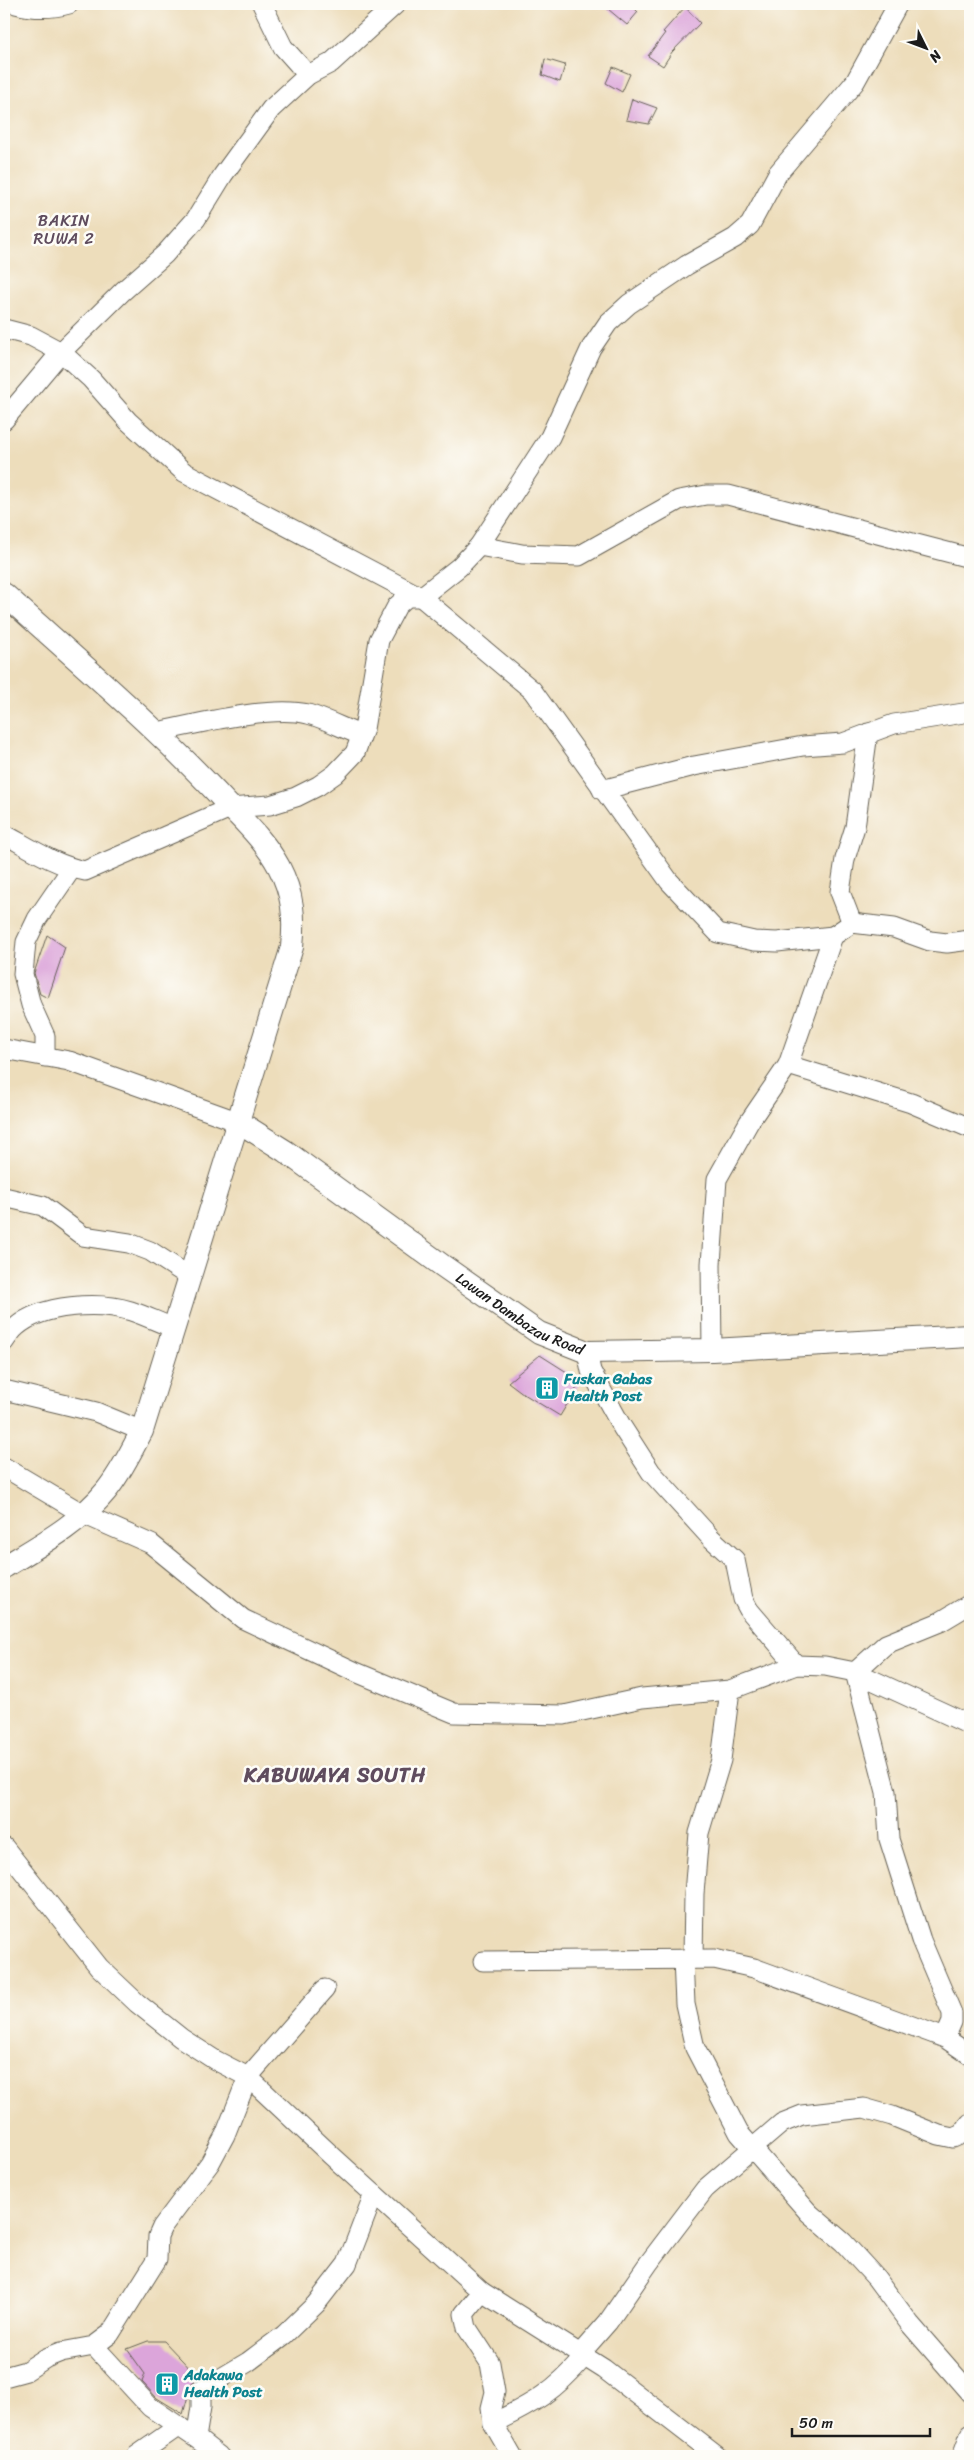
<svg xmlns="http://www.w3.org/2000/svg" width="974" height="2460" viewBox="0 0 974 2460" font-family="Sriracha,sans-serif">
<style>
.building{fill:#dca5da}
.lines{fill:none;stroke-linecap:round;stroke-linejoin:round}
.minor-casing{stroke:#656054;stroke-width:21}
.major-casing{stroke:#656054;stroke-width:24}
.minor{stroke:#fff;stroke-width:19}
.major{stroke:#fff;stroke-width:22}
.labels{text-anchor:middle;stroke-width:5;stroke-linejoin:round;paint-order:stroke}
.street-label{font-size:15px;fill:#1c1c1c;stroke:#fdfcf7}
.culture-label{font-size:15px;font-weight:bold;fill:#0d838f;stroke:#fdfcf7;text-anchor:start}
.neighbourhood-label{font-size:16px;letter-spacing:1px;fill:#5f4c5e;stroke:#fdfcf7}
.district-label{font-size:20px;font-weight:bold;letter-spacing:1px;fill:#5f4c5e;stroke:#fdfcf7}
</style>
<rect width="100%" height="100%" fill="#fdfcf7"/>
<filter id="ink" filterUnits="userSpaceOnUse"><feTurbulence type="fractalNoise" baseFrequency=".02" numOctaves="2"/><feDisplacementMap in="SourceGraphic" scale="10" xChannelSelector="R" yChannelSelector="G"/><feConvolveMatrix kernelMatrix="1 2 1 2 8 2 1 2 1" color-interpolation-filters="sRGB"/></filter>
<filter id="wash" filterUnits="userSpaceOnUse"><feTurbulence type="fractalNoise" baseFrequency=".0096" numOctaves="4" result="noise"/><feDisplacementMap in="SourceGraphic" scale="20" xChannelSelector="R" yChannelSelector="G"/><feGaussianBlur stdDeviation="1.12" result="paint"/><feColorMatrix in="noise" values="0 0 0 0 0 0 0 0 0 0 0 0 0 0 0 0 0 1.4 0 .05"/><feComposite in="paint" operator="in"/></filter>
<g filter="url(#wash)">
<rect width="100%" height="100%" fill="#edddbb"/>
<g id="blocks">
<g class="building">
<polygon points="602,4 630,4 638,12 627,25"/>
<polygon points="685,7 700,23 672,52 663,66 648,56 665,33 663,32"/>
<polygon points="545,59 565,65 560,82 542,75"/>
<polygon points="613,67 630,74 622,92 606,83"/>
<polygon points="632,99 657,108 649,124 626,120"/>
<polygon points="47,935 65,947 48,998 40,994 34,973"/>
<polygon points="540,1355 581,1381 560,1416 524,1394 508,1382"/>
<polygon points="148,2341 164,2341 197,2376 191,2385 183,2414 157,2398 142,2382 145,2374 127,2349"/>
</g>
</g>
</g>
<g filter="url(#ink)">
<use href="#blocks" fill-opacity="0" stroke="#656054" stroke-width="1"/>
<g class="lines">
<g class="minor-casing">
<g id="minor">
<path d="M 16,4 C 35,9 51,9 69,4"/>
<polyline points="262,4 283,47 308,75"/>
<polyline points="4,329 31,336 61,352 91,379 128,421 184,472 421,597 532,690 669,881 718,933 754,941 777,942 833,936"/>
<polyline points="4,420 61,352 123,291 165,254 196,219 223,175 271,109 308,75 331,63 396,4"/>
<polyline points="479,546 522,554 579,556 679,500 706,495 728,495 970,558"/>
<path d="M 157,732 C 195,724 271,705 308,714 C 326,719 344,729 361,735"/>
<polyline points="602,790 694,766 803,746 843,743 894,724 970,712"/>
<path d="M 4,834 C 30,848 55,865 85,871 L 230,808 L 270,805 L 296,797 L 318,786 L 335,774 L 355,753 L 364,729 L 379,640 L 397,606 L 407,597 L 421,597 L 459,567 L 479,546 L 550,437 L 591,348 L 608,323 L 629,304 L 687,265 L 735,238 L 750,225 L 778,173 L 855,82 L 898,4"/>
<polyline points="852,923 894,928 930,941 947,943 970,940"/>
<polyline points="4,1049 69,1061 239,1122"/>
<polyline points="45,1057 45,1036 31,1005 23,974 26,942 37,919 72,868"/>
<polyline points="788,1065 911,1103 970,1128"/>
<polyline points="4,1197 43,1206 83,1236 129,1243 150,1251 190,1277"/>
<path d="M 4,1342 C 7,1338 11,1331 16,1327 C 42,1304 99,1301 131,1311 C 146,1316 160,1323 174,1328"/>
<polyline points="712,1350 711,1264 717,1179 749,1122 788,1065 833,936 852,923 840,892 845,859 855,827 868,733"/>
<polyline points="587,1352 591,1371 622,1427 651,1472 711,1538 735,1560 743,1599 749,1610 796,1665"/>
<polyline points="4,1390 96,1412 142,1431"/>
<polyline points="4,1467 83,1514 151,1544 243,1619 358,1673 454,1713 564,1715 642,1698 730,1690 796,1665 825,1666 855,1672 970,1725"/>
<polyline points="855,1672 886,1792 889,1839 921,1940 952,2013 952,2022 945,2038"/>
<polyline points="855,1672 886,1644 940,1622 970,1604"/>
<polyline points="4,1847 99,1967 137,2003 181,2038 215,2060 248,2077 332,2156 482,2292 604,2369 717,2456"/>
<polyline points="683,1959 685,2004 695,2048 739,2133 809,2213 843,2242 876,2278 910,2324 970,2393"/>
<polyline points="693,1959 694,1894 699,1833 721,1760 730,1690"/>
<polyline points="483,1961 714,1959 754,1968 945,2038 970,2055"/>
<polyline points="482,2292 464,2314 467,2328 490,2363 495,2392 491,2408 493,2423 512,2456"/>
<polyline points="94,2346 150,2407 196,2438 219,2456"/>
<polyline points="580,2354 608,2322 648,2264 705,2189 782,2123 802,2115 864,2108 892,2116 939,2135 953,2138 962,2134 970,2123"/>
<polyline points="4,2377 26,2371 46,2358 61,2352 94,2346 110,2334 157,2259 158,2236 162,2227 210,2163 225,2135 248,2077 325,1989"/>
<path d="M 493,2423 C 533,2404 555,2391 584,2357"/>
<polyline points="196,2438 201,2407 201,2390 248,2362 284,2335 316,2304 347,2264 374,2194"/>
<polyline points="136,2456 179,2426"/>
<polyline points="962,2456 970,2434"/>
</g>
</g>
<g class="major-casing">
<g id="major">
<path d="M 4,594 C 76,659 151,723 218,794 C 239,817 264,839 279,867 C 293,894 295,917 292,947 L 142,1431 C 131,1451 121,1473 106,1491 C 79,1524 40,1545 4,1567"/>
<path id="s1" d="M 239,1122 L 285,1151 L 443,1266 L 539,1333 L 587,1352 L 712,1350 L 970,1336"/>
</g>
</g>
<use href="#minor" class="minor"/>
<use href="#major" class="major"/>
</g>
</g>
<defs>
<g id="building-square" transform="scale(1.25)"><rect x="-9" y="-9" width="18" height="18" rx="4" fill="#0f9aa8" stroke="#fdfcf7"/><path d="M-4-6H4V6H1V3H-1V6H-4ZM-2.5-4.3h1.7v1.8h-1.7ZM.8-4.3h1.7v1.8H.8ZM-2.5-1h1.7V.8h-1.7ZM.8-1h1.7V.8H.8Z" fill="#fff"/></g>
</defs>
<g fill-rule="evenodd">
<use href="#building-square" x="547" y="1388"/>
<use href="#building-square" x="167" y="2384"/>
</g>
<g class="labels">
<g class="street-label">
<text dy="5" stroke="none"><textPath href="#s1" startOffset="341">Lawan Dambazau Road</textPath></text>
</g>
<g class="culture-label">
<text x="564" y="1384">Fuskar Gabas<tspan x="564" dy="17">Health Post</tspan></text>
<text x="184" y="2380">Adakawa<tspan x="184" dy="17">Health Post</tspan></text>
</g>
<g class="neighbourhood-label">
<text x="64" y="226">BAKIN<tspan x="64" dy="18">RUWA 2</tspan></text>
</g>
<g class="district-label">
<text x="335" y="1782">KABUWAYA SOUTH</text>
</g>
</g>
<rect width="974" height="2460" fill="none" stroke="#fdfcf7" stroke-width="20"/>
<g transform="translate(926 48) rotate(132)" stroke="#fdfcf7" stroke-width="4" paint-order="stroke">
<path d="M0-4L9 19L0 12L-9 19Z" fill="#1c1c1c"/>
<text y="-8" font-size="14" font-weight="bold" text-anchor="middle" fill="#1c1c1c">N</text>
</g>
<path d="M792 2428v8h138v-8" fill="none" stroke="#1c1c1c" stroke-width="2.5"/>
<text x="799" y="2428" font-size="15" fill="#1c1c1c" stroke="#fdfcf7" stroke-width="4" paint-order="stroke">50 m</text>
</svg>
